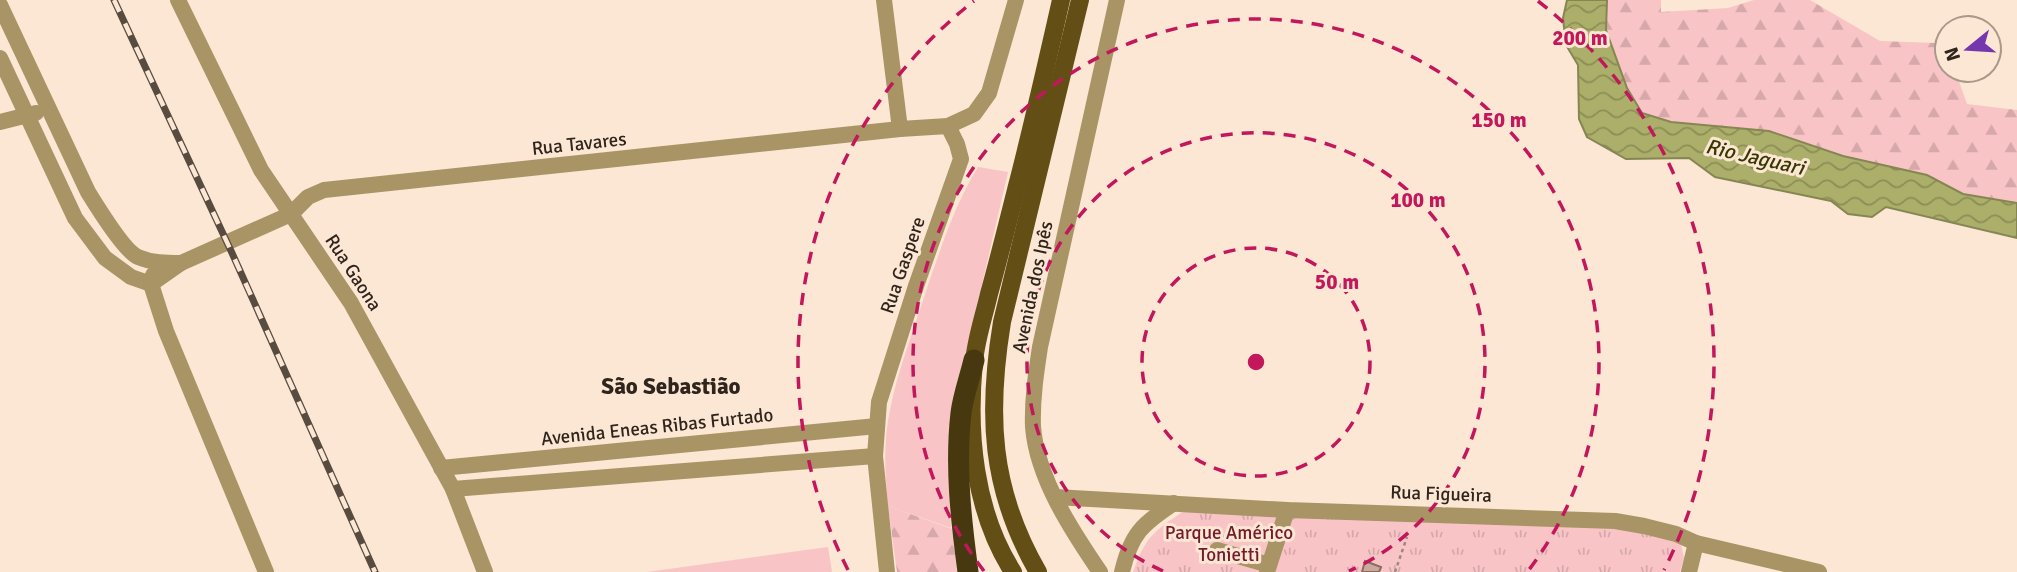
<svg xmlns="http://www.w3.org/2000/svg" width="2017" height="572" viewBox="0 0 2017 572" font-family="Signika,sans-serif">
<style>
.grass{fill:#f9c4c6}
.forest{fill:url(#forest-firs)}
.park{fill:url(#park-tufts)}
.water{fill:url(#water-waves);stroke:#868653;stroke-width:2}
.building{fill:#caa89c;stroke:#8b6c61;stroke-width:2}
.lines{fill:none;stroke-linecap:round;stroke-linejoin:round}
.path{stroke:#9a8a7c;stroke-width:2.5;stroke-dasharray:3.5 3.5;stroke-linecap:butt}
.minor{stroke:#a89465;stroke-width:16}
.major{stroke:#634f16;stroke-width:18}
.highway{stroke:#47380f;stroke-width:21}
.rail-casing{stroke:#584c41;stroke-width:7}
.rail{stroke:#fce6d4;stroke-width:4.5;stroke-dasharray:13;stroke-linecap:butt}
.ring{fill:none;stroke:#c2185b;stroke-width:3.5;stroke-dasharray:12 9}
.labels{text-anchor:middle;stroke-width:6;stroke-linejoin:round;paint-order:stroke}
.street-label{font-size:19px;fill:#2f251c;stroke:#fce6d4}
.park-label{font-size:19px;fill:#731b2a;stroke:#fce6d4}
.water-label{font-size:21px;font-style:italic;fill:#363800;stroke:#fce6d4}
.quarter-label{font-size:23px;font-weight:bold;fill:#2f251c;stroke:#fce6d4}
.centre{fill:#c2185b;stroke:#fce6d4;stroke-width:3.5}
.ring-label{font-size:21px;text-anchor:middle;font-weight:bold;fill:#c2185b;stroke:#fce6d4;stroke-width:6;stroke-linejoin:round;paint-order:stroke}
</style>
<defs>
<pattern id="forest-firs" width="22" height="20" patternUnits="userSpaceOnUse" patternTransform="scale(1.75)"><rect width="22" height="20" fill="#f9c4c6"/><path d="M5 1l3.5 6h-7zM16 11l3.5 6h-7z" fill="#d6a8aa"/></pattern>
<pattern id="park-tufts" width="24" height="20" patternUnits="userSpaceOnUse" patternTransform="scale(1.75)"><rect width="24" height="20" fill="#f9c4c6"/><path d="M3 7l-1-3M5 7V3M7 7l1-3M15 17l-1-3M17 17v-4M19 17l1-3" fill="none" stroke="#d6a8aa"/></pattern>
<pattern id="water-waves" width="16" height="10" patternUnits="userSpaceOnUse" patternTransform="scale(1.75)"><rect width="16" height="10" fill="#abaf6a"/><path d="M0 5q4-4 8 0t8 0" fill="none" stroke="#8c8e56"/></pattern>
</defs>
<rect width="100%" height="100%" fill="#fce6d4"/>
<g class="grass">
<path d="M 978,167 L 1008,172 L 950,423 L 948,461 L 951,528 L 888,506 C 885,474 883,442 890,410 C 898,369 914,330 926,291 C 941,248 954,206 978,167 Z"/>
<polygon points="828,547 832,572 647,572"/>
</g>
<g class="forest">
<polygon points="1607,0 1661,0 1661,12 1728,8 1754,0 1810,0 1880,41 1935,43 1947,56 1947,70 1955,70 1967,104 2017,110 2017,203 1963,194 1927,175 1843,156 1769,131 1671,122 1642,113 1627,88 1606,30"/>
<polygon points="888,506 952,529 957,572 897,572"/>
</g>
<path class="park" d="M 1184,511 L 1629,525 L 1681,544 L 1684,558 L 1680,572 L 1133,572 C 1146,536 1153,532 1184,511 Z"/>
<polygon class="water" points="1567,0 1607,0 1606,30 1627,88 1642,113 1671,122 1769,131 1843,156 1927,175 1963,194 2017,203 2017,238 1886,207 1872,217 1848,214 1831,201 1715,177 1689,158 1626,159 1587,137 1579,119 1578,65 1566,45 1563,18"/>
<polygon class="building" points="1365,561 1381,567 1379,572 1362,572"/>
<g class="lines">
<polyline class="path" points="1395,572 1407,537"/>
<g class="minor">
<polyline points="178,0 261,170 351,303 453,489 485,572"/>
<polyline points="884,0 900,129"/>
<path d="M 0,5 L 88,192 C 96,205 125,252 138,257 C 152,263 166,263 181,263"/>
<polyline points="0,58 75,218 105,258 131,277 151,284"/>
<polyline points="0,122 36,113"/>
<polyline points="153,275 151,284 166,331 266,572"/>
<polyline points="151,284 181,263 291,214 308,197 324,190 900,129 948,126 974,114 989,93 1016,0"/>
<polyline points="441,468 877,426"/>
<polyline points="453,489 875,456"/>
<polyline points="1055,497 1287,510 1615,521 1644,526 1676,534 1696,543 1819,572"/>
<polyline points="1217,550 1269,565"/>
<polyline points="887,572 875,456 879,402 916,286 961,159 957,144 948,126"/>
<path d="M 1100,572 C 1072,531 1037,478 1033,427 C 1032,400 1036,373 1040,347 L 1117,0"/>
<path d="M 1122,572 C 1131,534 1142,524 1174,503"/>
<polyline points="1267,572 1287,510"/>
<polyline points="1689,572 1696,543"/>
</g>
<g class="major">
<path d="M 1013,572 C 974,511 967,433 974,362 C 976,339 984,316 989,294 C 999,258 1008,222 1017,186 C 1033,124 1047,62 1061,0"/>
<path d="M 1038,572 C 990,489 987,414 1002,322 L 1080,0"/>
</g>
<path class="highway" d="M 968,572 C 961,520 955,466 961,413 C 963,396 970,377 974,360"/>
<g class="rail-casing">
<polyline id="rail" points="114,0 232,253 375,572"/>
</g>
<use href="#rail" class="rail"/>
</g>
<g class="ring">
<circle cx="1256" cy="362" r="114"/>
<path d="M1163 571A229 229 0 1 1 1349 571"/>
<path d="M984 571A343 343 0 1 1 1528 571"/>
<path d="M848 570A458 458 0 0 1 974 1M1538 1A458 458 0 0 1 1664 570"/>
</g>
<g class="labels">
<g class="street-label">
<text transform="translate(579 143) rotate(-6)" y="7">Rua Tavares</text>
<text transform="translate(902 265) rotate(-71)" y="7">Rua Gaspere</text>
<text transform="translate(354 272) rotate(57)" y="7">Rua Gaona</text>
<text transform="translate(1032 287) rotate(-78)" y="7">Avenida dos Ipês</text>
<text transform="translate(657 426) rotate(-6)" y="7">Avenida Eneas Ribas Furtado</text>
<text transform="translate(1441 493) rotate(2)" y="7">Rua Figueira</text>
</g>
<g class="park-label">
<text x="1229" y="539">Parque Américo<tspan x="1229" dy="22">Tonietti</tspan></text>
</g>
<g class="water-label">
<text transform="translate(1755 157) rotate(13)" y="7">Rio Jaguari</text>
</g>
<g class="quarter-label">
<text x="671" y="394">São Sebastião</text>
</g>
</g>
<circle cx="1256" cy="362" r="10" class="centre"/>
<g class="ring-label">
<text x="1580" y="45">200 m</text>
<text x="1499" y="127">150 m</text>
<text x="1418" y="207">100 m</text>
<text x="1337" y="289">50 m</text>
</g>
<g transform="translate(1968 49) rotate(252)"><circle r="33" fill="#fce6d4" stroke="#aa998a" stroke-width="2"/>
<path d="M0-5L12 26L0 18L-12 26Z" fill="#7437ad"/>
<text y="-10" font-size="19" font-weight="bold" text-anchor="middle" fill="#2f251c">N</text>
</g>
</svg>
